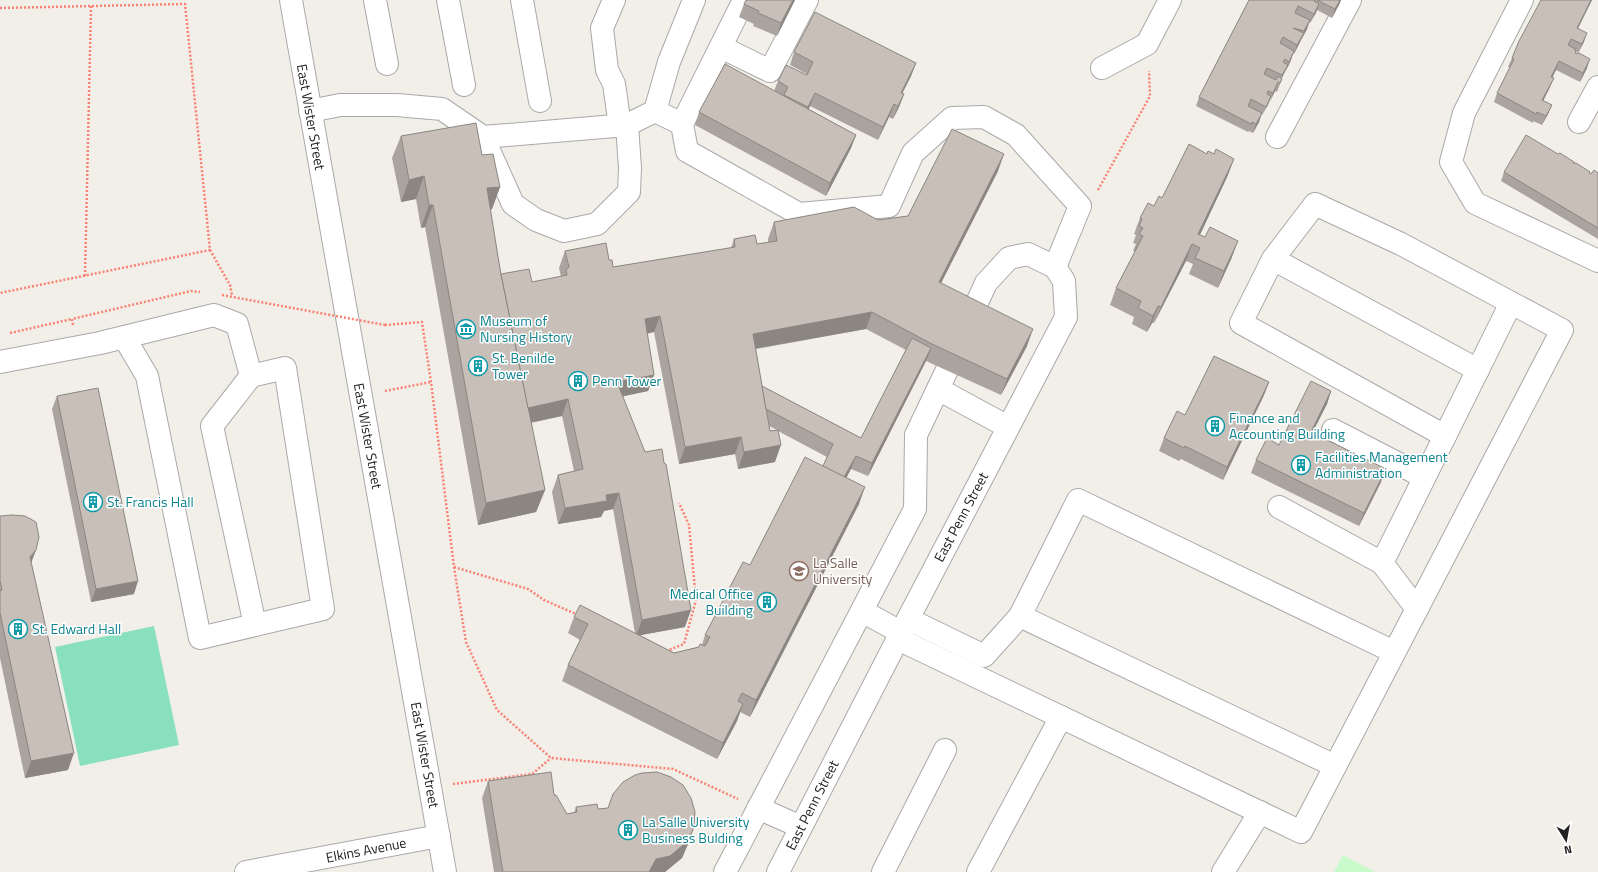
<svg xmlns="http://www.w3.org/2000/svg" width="1598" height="872" viewBox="0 0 1598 872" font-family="'Titillium Web',sans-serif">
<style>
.park{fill:#c8facc}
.pitch{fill:#88e0be}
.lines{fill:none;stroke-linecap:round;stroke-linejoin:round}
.minor-casing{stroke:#a9a9a9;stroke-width:24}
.path{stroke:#fa8072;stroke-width:2.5;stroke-dasharray:2 2;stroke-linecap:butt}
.minor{stroke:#fff;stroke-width:22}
.path-bridge{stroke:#fa8072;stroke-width:2.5;stroke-dasharray:2 2;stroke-linecap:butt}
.wall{fill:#aba49e;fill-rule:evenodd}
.shaded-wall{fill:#8b8681}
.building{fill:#c7bfb8;stroke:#8b8681}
.labels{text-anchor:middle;stroke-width:3;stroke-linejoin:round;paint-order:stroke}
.street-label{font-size:14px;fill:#222;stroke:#fff}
.culture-label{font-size:14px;fill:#0d838f;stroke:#fff;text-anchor:start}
.education-label{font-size:14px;fill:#785e54;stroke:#fff;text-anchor:start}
</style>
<rect width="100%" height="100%" fill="#f2efe9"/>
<polygon class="park" points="1343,855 1375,872 1334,872"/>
<polygon class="pitch" points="154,626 179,745 80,766 55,647"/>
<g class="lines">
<g class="minor-casing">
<g id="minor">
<polyline points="291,0 445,872"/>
<polyline points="375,0 387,64"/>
<polyline points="448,0 464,85"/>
<polyline points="522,0 540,101"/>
<polyline points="614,0 602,28 607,70 614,84 620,126"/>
<polyline points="1522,0 1464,113 1451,162 1475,203 1598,261"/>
<polyline points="721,47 770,71 807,0"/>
<polyline points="1102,68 1147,44 1170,0"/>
<polyline points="310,111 340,105 397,105 442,109 483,137 513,204 536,220 564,231 597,224 629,192 630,168 627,125 483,137"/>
<polyline points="655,111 682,124 744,0"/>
<polyline points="1579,122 1598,87"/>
<polyline points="682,124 687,151 799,214 889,206 913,153 952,118 984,117 1016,135 1080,206 1055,267"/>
<polyline points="627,125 655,111 669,62 694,0"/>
<polyline points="1277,137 1350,0"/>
<polyline points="0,362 100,343 214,315 237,324 251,376 285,368 323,609 200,638 147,376 124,337"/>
<polyline points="251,376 212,426 255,625"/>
<polyline points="938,389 1008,427"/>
<polyline points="1333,430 1424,477"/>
<polyline points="1445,436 1241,323 1273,259 1478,370"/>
<polyline points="1279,507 1382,563"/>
<polyline points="1417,609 1382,563 1511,303"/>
<polyline points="862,611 902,633"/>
<polyline points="908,619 984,656 1020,616"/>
<polyline points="898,639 1301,832 1562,330 1401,244 1315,204 1273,259"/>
<polyline points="1335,766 1020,616 1078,500 1394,652"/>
<polyline points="758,808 801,827"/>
<polyline points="246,872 439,836"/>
<polyline points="725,872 915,509 916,435 947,370"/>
<polyline points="778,872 908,619 1066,317 1064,281 1055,267 1028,254 1009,258 986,283 970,318"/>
<polyline points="883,872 945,750"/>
<polyline points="978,872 1061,717"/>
<polyline points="1223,872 1260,812"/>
</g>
</g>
<g class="path">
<polyline points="0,8 185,4 210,250 0,293"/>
<polyline points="1098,190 1150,96 1149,71"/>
<polyline points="210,250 230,285 232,295"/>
<polyline points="85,276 91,6"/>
<polyline points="73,325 72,319 191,291 200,292"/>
<polyline points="385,325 422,322 431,382 454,567 466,642 497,710 551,758 673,769 738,799"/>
<polyline points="10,333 72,319"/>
<polyline points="385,391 431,382"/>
<polyline points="454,567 528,589 544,600 578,615"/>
<polyline points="666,651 684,644 696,600 689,525 679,503"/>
<polyline points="453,784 532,774 551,758"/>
</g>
<use href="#minor" class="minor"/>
<polyline class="path-bridge" points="222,295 385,325"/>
</g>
<g class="wall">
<polygon points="795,0 777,36 753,26 754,24 739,17 744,4"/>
<polygon points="1249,0 1341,0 1332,18 1317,10 1310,23 1309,22 1307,29 1300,42 1294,54 1293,53 1291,60 1282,78 1282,79 1277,92 1275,91 1262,115 1261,115 1259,122 1253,133 1249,131 1248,132 1196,106 1199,97"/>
<polygon points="1592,0 1578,29 1584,42 1578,53 1575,51 1576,54 1587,68 1580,82 1556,70 1552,78 1550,87 1543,101 1552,105 1548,114 1542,125 1533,121 1533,123 1494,102 1497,93 1510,67 1508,67 1512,58"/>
<polygon points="794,52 916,63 911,76 902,93 904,94 899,107 893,119 889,117 878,140 810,106 809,109 856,135 851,148 826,196 695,125 699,112 774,91 778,81 807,75 807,74 790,65"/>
<path d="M 401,136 L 482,155 L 500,187 L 492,209 L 490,210 L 501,274 L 532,282 L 561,277 L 559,268 L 565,251 L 609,260 L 613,267 L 731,248 L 734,239 L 757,244 L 768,242 L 768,239 L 774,222 L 878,220 L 908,216 L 998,171 L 941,283 L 1027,346 L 1001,395 L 926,361 L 868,476 L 851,469 L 846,478 L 859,504 L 750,717 L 740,712 L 737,721 L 717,759 L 562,681 L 568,665 L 580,640 L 568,633 L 574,617 L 635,633 L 613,509 L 604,511 L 601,517 L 558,524 L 552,492 L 558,475 L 574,471 L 562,416 L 531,423 L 545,490 L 536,512 L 478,525 L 425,227 L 421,228 L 416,199 L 401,202 L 392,158 ZM 866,329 L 906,350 L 861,438 L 762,386 L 756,349 ZM 654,332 L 679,464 L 735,454 L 738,469 L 775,462 L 778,431 L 827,457 L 823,466 L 750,565 L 705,635 L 702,645 L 699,647 L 674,653 L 640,635 L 685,627 L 623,396 L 648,391 L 654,375 L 647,334 ZM 769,426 L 777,430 L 770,431 Z"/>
<polygon points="1574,163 1591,174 1598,173 1598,239 1501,181 1504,172"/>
<polygon points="1228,175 1200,235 1232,257 1218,288 1189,274 1193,264 1186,261 1154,323 1152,323 1147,332 1132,324 1134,317 1110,305 1116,288 1135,251 1133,251 1136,244 1133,243 1136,235 1134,234 1140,218 1154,206 1162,198"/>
<polygon points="1269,382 1264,395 1223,480 1181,459 1179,461 1159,451 1164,438 1185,415"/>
<polygon points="1331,391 1327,404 1312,433 1381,482 1359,526 1251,473 1256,460 1279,445"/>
<polygon points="57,396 134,594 91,602 52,409"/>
<polygon points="0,516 36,550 31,562 68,770 25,778 0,658"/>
<polygon points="488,781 554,795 567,814 574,813 576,807 598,809 694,827 688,844 682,858 665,872 494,872 482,798"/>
</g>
<g class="shaded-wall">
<polygon points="793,0 795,0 777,36 781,23"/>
<polygon points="1340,0 1341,0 1340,3 1332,18 1335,9"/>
<polygon points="1591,0 1592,0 1573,37 1577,28"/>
<polygon points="1319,4 1316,13 1310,23 1314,14"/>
<polygon points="1310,20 1307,29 1301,40 1304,31"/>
<polygon points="1304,33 1300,42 1294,54 1297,45"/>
<polygon points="1587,33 1584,42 1578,53 1582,44"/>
<polygon points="1294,51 1291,60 1286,71 1289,62"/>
<polygon points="1590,59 1587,68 1580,82 1583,73"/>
<polygon points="1559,61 1556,70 1548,86 1551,77"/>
<polygon points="916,63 911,76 896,106 901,93"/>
<polygon points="1288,65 1284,73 1279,84 1282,75"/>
<polygon points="1554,78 1550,87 1539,109 1542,100"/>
<polygon points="1278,82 1275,91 1270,102 1273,93"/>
<polygon points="815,93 810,106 803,120 808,107"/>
<polygon points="904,94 899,107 893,119 898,106"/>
<polygon points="1271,96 1268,105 1262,115 1266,107"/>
<polygon points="894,104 889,117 878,140 883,127"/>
<polygon points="1552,105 1548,114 1542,125 1546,116"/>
<polygon points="1262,113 1259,122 1253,133 1256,124"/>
<polygon points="856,135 851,148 826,196 830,183"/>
<polygon points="1004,154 998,171 933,299 939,282"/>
<polygon points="1234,159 1228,175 1195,245 1198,234"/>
<polygon points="424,176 416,199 401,202 409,180"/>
<polygon points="500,187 492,209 479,211 487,188"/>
<polygon points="429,205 433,205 425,227 421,228"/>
<polygon points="1238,241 1232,257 1218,288 1224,271"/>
<polygon points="1192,244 1186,261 1154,323 1161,307"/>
<polygon points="1158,306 1152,323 1147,332 1153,316"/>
<polygon points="872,312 866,329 747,350 753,334"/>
<polygon points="660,316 654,332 638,335 645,319"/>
<polygon points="1033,329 1027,346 1001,395 1007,379"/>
<polygon points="931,348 926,361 868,476 872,463"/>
<polygon points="654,375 648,391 611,399 617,382"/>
<polygon points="1269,382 1264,395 1223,480 1227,467"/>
<polygon points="1331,391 1327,404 1306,445 1311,432"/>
<polygon points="568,399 562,416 518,425 524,409"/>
<polygon points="741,437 735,454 679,464 685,447"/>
<polygon points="781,445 775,462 738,469 744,452"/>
<polygon points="856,456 851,469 838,493 843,480"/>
<polygon points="1386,469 1381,482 1359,526 1364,513"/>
<polygon points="865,487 859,504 750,717 756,700"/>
<polygon points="545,490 536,512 478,525 486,503"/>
<polygon points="619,493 613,509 604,511 601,517 558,524 565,508 606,495"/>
<polygon points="36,550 30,566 30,557"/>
<polygon points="138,581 134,594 91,602 96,589"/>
<polygon points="691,610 685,627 636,636 642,620"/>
<polygon points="743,704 737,721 717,759 723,743"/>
<polygon points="74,753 68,770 25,778 31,761"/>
<polygon points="694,827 688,844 682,858 665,872 649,872 656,859"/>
</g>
<g class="building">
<polygon points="746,0 793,0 781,23 758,13 759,11 744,4"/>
<polygon points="1249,0 1315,0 1314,1 1319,4 1314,14 1298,6 1295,13 1310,20 1304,31 1293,28 1304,33 1297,45 1283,37 1280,43 1294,51 1289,62 1285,59 1283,62 1288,65 1282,75 1267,68 1264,74 1276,80 1278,76 1282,79 1280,83 1278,82 1273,93 1268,91 1267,94 1271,96 1266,107 1251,99 1248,106 1262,113 1256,124 1252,122 1251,124 1199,97"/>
<polygon points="1317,0 1340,0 1335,9"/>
<polygon points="1541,0 1591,0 1577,28 1587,33 1582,44 1571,39 1568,45 1575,49 1576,54 1579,53 1590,59 1583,73 1559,61 1551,77 1554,78 1542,100 1552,105 1546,116 1537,112 1536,114 1497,93 1514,59 1512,58 1519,41"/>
<polygon points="815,12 916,63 901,93 904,94 898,106 894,104 883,127 815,93 808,107 784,95 788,87 778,81 786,65 807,75 813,62 794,52"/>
<polygon points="725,64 856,135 830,183 699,112"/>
<polygon points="476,123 482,155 493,154 500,187 487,188 500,269 545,490 486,503 433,205 429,205 424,176 409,180 401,136"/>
<polygon points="952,129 1004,154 939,282 1033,329 1007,379 932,344 872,312 753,334 770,431 778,430 781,445 744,452 741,437 685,447 660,316 645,319 654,375 617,382 645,452 662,449 664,463 666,464 691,610 642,620 619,493 606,495 607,501 565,508 558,475 583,469 568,399 528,408 501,274 529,269 532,282 567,275 566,270 569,267 565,251 606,243 609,260 612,260 613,267 735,247 734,239 755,235 757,244 777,241 774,222 854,207 878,220 908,216"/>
<polygon points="1526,135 1558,154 1560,153 1574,162 1573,163 1576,163 1590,172 1589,173 1591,174 1594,170 1598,173 1598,228 1504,172"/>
<polygon points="1189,144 1207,154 1208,151 1214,154 1216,149 1234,159 1198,234 1205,237 1210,227 1238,241 1224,271 1195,258 1200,248 1192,244 1161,307 1158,306 1153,316 1138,308 1141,301 1116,288 1143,236 1139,234 1143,228 1139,226 1142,219 1140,218 1148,203 1154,206 1159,196 1162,198"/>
<polygon points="912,338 931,348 872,463 856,456 844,477 823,466 833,444 766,409 762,386 861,438"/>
<polygon points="1214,356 1269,382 1227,467 1185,446 1184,448 1164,438 1177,411 1185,415"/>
<polygon points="1311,381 1331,391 1311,432 1386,469 1364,513 1256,460 1267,438 1279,445"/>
<polygon points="98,388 138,581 96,589 57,396"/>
<polygon points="805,457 865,487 756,700 742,693 738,701 743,704 723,743 568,665 588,624 574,617 580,605 674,653 699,647 700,644 705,646 710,637 705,635 743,562 750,565"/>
<polygon points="12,515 25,516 36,522 39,537 36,550 30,557 74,753 31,761 0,613 0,591 2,590 0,581 0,516"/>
<polygon points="551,772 554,795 556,795 567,814 577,812 576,807 597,804 598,809 608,808 613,794 623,782 635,775 642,773 657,772 671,777 683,785 691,798 695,812 694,827 688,841 670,856 656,859 649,872 503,872 488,781"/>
</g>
<defs>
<g id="museum-ring" transform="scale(1)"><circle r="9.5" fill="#fff" stroke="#0f9aa8" stroke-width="1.5"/><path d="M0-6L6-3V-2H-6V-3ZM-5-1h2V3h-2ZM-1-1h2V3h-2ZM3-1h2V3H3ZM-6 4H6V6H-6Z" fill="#0f9aa8"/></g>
<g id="building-ring" transform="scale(1)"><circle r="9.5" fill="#fff" stroke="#0f9aa8" stroke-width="1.5"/><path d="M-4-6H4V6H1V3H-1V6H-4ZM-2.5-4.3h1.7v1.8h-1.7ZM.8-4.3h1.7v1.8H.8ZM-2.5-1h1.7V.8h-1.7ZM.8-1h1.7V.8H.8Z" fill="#0f9aa8"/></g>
<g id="university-ring" transform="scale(1)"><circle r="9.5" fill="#fff" stroke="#8d6e63" stroke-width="1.5"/><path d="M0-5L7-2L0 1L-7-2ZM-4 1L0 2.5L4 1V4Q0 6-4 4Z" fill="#8d6e63"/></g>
</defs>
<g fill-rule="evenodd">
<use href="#museum-ring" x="466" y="329"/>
<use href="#building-ring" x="478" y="366"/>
<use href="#building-ring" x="578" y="381"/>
<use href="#building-ring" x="1215" y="426"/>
<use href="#building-ring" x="1301" y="465"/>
<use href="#building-ring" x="93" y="502"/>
<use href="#university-ring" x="799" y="571"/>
<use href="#building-ring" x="767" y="602"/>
<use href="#building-ring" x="18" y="629"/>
<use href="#building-ring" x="628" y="830"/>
</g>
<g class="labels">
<g class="street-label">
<text transform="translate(311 117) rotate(80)" y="5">East Wister Street</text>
<text transform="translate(368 436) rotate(80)" y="5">East Wister Street</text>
<text transform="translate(961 517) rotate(-62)" y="5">East Penn Street</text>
<text transform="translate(425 755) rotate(80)" y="5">East Wister Street</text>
<text transform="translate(812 805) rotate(-63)" y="5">East Penn Street</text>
<text transform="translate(366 850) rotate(-11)" y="5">Elkins Avenue</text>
</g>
<g class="culture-label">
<text x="480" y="326">Museum of<tspan x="480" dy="16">Nursing History</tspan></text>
<text x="492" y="363">St. Benilde<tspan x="492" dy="16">Tower</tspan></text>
<text x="592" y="386">Penn Tower</text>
<text x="1229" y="423">Finance and<tspan x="1229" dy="16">Accounting Building</tspan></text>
<text x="1315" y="462">Facilities Management<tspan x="1315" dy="16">Administration</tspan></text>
<text x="107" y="507">St. Francis Hall</text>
<text x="753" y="599" text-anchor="end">Medical Office<tspan x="753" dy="16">Building</tspan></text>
<text x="32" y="634">St. Edward Hall</text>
<text x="642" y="827">La Salle University<tspan x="642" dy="16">Business Bulding</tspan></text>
</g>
<g class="education-label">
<text x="813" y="568">La Salle<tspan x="813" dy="16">University</tspan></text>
</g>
</g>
<g transform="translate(1566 840) rotate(169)" stroke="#ffffff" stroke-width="3" paint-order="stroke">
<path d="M0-3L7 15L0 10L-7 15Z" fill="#222222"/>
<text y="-6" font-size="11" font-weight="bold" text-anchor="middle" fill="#222222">N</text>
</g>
</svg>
